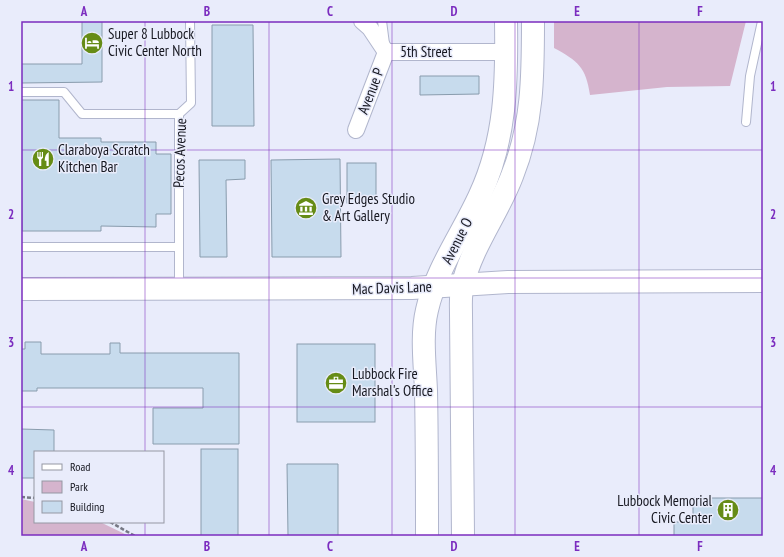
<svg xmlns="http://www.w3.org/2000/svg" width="784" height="557" viewBox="0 0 784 557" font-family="'PT Sans Narrow',sans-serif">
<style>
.green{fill:#d5b4cd}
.building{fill:#c7dbed;stroke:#899cad}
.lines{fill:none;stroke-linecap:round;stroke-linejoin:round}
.lane-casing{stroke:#b1b6cd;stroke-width:10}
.street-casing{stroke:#b1b6cd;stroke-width:18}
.secondary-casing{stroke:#b1b6cd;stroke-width:24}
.path{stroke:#767884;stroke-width:2.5;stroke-dasharray:4 2;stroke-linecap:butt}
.lane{stroke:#fff;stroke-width:8}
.street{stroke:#fff;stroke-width:16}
.secondary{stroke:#fff;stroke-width:22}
.grid{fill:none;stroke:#7b2cbf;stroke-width:1;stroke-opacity:0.55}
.labels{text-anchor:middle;stroke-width:3;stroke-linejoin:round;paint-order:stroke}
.poi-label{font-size:15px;fill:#161720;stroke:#e9ecfb;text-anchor:start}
.street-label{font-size:15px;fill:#161720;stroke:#e9ecfb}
.neatline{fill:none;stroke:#7b2cbf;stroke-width:1.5}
.grid-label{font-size:13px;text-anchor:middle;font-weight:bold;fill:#7b2cbf}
</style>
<rect width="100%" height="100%" fill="#e9ecfb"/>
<g class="green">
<path d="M 554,21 L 746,21 L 730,86 L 667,87 L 590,95 C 586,67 578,61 554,48 Z"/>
<polygon points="21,499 35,502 35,522 100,522 129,536 21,536"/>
</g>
<g class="building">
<polygon points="82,21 102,21 102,82 21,83 21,64 82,64"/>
<polygon points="212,25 253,25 254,126 212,126"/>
<polygon points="420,76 479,76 479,94 420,95"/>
<polygon points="21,100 59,100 59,138 101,138 101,142 156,142 156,154 171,154 171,214 156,214 156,227 101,226 101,231 22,231"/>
<polygon points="340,159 341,257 272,257 271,160"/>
<polygon points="199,160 245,160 245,179 226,180 227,257 200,257"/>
<rect x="347" y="163" width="29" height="40"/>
<polygon points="25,342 41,342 41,354 110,354 110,343 120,343 120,353 239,353 239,444 153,444 153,408 203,408 203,388 37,388 37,391 21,391 21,349 25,349"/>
<rect x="297" y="344" width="78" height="78"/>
<polygon points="21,429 54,430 54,452 35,452 35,478 21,478"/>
<rect x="201" y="449" width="37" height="87"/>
<polygon points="287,464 338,464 338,536 288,536"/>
<polygon points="693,498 763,498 763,536 674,536 674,522 693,522"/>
</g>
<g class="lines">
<g class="lane-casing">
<g id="lane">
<polyline points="382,21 385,44"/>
<polyline points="21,92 64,92 82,114 179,114"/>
<polyline points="746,122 750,76 762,21"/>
<polyline points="21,247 179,247"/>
<polyline points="179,288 179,114 191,103 190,21"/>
</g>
</g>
<g class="street-casing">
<g id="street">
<polyline points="362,21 370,28 386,52"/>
<polyline points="386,52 506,52"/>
<polyline points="356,130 386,52"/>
</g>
</g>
<g class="secondary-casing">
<g id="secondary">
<polyline points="21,289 412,288 508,282 763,281"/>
<path d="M 427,536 C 427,488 427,439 426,391 C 425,365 421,335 427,310 C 436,269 463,233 480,195 C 506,139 507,81 506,21"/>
<path d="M 463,536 L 461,314 C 461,304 460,294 463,284 C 472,246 498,213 512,176 C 533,124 533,76 533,21"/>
</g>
</g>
<g class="path">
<polyline points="21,497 35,498"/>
<polyline points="110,522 135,536"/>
</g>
<use href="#lane" class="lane"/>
<use href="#street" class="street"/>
<use href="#secondary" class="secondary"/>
</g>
<path class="grid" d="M 145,21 L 145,452M 269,21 L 269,536M 392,21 L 392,536M 515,21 L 515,536M 639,21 L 639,536M 21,150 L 763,150M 21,278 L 763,278M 21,407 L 763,407M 145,522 L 145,536"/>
<defs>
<g id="hotel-disc" transform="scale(1.15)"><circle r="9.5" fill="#668c16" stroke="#e9ecfb"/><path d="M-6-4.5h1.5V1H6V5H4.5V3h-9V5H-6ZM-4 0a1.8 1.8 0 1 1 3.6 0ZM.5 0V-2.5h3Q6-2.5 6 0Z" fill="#fff"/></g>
<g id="restaurant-disc" transform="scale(1.15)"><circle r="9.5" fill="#668c16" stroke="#e9ecfb"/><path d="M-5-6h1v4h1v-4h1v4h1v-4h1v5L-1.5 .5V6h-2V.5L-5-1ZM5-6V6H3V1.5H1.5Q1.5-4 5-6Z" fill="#fff"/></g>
<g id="museum-disc" transform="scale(1.15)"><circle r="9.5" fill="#668c16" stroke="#e9ecfb"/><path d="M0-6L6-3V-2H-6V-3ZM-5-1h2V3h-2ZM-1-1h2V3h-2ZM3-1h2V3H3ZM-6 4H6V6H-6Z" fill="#fff"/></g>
<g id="office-disc" transform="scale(1.15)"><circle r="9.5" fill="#668c16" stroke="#e9ecfb"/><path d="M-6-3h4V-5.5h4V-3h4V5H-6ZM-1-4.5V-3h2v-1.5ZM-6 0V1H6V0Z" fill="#fff"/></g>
<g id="building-disc" transform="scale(1.15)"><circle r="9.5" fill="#668c16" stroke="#e9ecfb"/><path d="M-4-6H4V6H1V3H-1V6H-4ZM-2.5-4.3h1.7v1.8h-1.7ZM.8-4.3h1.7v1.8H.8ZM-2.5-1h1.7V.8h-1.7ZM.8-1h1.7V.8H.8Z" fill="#fff"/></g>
</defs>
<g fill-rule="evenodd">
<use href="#hotel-disc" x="92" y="43"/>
<use href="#restaurant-disc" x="43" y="159"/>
<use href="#museum-disc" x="306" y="208"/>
<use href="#office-disc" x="336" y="383"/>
<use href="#building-disc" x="728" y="510"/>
</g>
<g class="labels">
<g class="poi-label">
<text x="108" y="39">Super 8 Lubbock<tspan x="108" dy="17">Civic Center North</tspan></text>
<text x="58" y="155">Claraboya Scratch<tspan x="58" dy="17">Kitchen Bar</tspan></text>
<text x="322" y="204">Grey Edges Studio<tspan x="322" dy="17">&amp; Art Gallery</tspan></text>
<text x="352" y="379">Lubbock Fire<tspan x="352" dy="17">Marshal's Office</tspan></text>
<text x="712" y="506" text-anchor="end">Lubbock Memorial<tspan x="712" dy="17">Civic Center</tspan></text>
</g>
<g class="street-label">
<text x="426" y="57">5th Street</text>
<text transform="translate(371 91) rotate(-69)" y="5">Avenue P</text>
<text transform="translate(180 153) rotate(-88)" y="5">Pecos Avenue</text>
<text transform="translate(457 241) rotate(-63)" y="5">Avenue O</text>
<text transform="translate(392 288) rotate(-2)" y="5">Mac Davis Lane</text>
</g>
</g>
<rect width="784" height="557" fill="none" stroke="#e9ecfb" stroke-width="44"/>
<rect x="34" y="451" width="130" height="72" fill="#e9ecfb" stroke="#9597a3"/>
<rect x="42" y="464" width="20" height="6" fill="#ffffff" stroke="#9597a3"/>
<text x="70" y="471" font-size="12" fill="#161720">Road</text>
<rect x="42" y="481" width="20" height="12" fill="#d5b4cd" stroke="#9597a3"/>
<text x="70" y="491" font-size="12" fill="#161720">Park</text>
<rect x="42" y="501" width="20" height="12" fill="#c7dbed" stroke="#9597a3"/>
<text x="70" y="511" font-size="12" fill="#161720">Building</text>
<rect x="22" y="22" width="740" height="513" class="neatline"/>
<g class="grid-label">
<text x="84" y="16">A</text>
<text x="207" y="16">B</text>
<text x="330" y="16">C</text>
<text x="454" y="16">D</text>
<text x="577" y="16">E</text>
<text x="700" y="16">F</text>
<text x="11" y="91">1</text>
<text x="773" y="91">1</text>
<text x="11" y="219">2</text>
<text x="773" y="219">2</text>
<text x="11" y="347">3</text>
<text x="773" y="347">3</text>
<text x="11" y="475">4</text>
<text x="773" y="475">4</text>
<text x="84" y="551">A</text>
<text x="207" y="551">B</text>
<text x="330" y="551">C</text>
<text x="454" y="551">D</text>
<text x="577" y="551">E</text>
<text x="700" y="551">F</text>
</g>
</svg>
